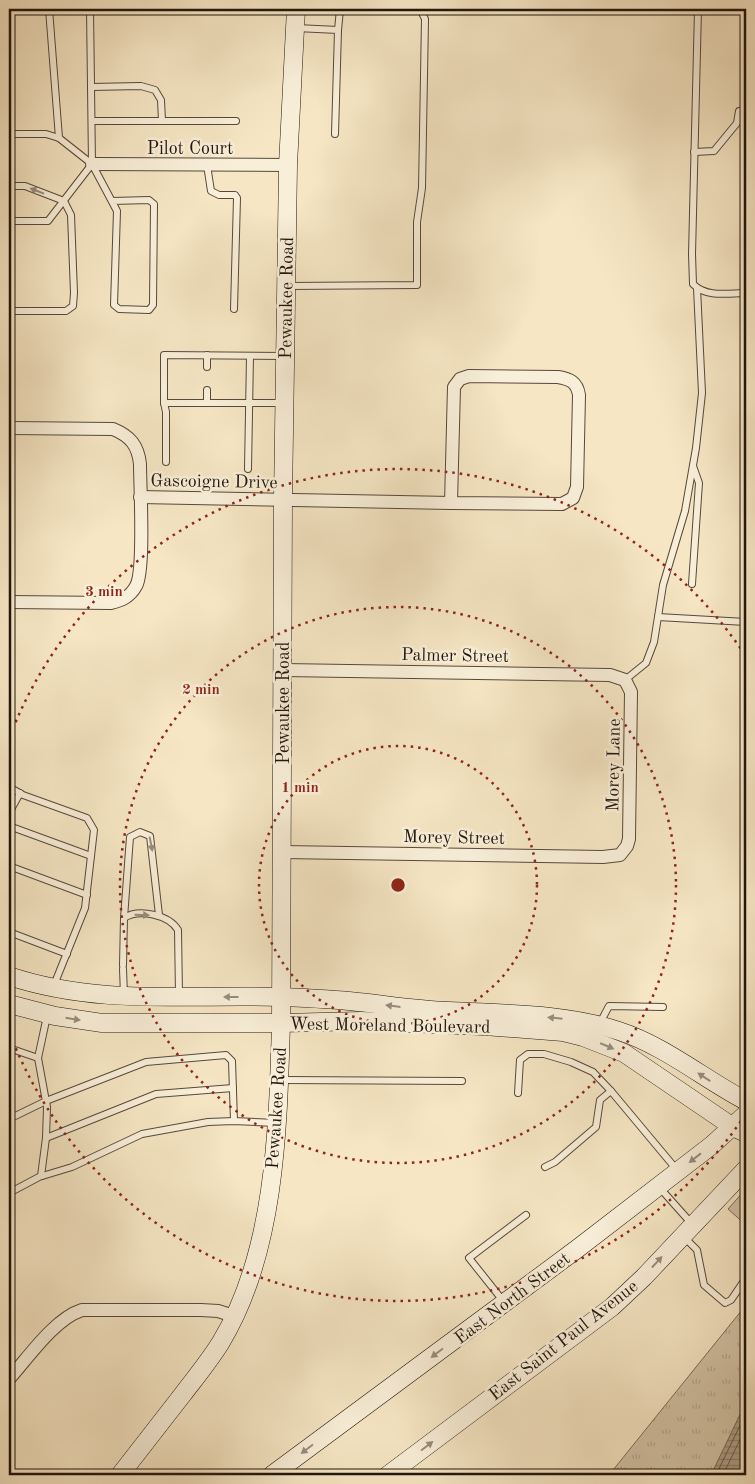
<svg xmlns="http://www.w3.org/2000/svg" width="755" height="1484" viewBox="0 0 755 1484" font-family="'Old Standard TT',serif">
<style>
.park{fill:url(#park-tufts);stroke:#796c5a}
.water{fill:url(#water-rules);stroke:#756856}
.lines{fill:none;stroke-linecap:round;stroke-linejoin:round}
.shore{stroke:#665a4a;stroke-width:1}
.lane-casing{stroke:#56493c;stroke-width:8}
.street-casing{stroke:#56493c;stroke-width:14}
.secondary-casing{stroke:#20150e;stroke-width:19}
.lane{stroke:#f9efd9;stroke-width:6}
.street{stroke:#f9efd9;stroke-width:12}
.secondary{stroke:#f9efd9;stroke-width:18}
.oneway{fill:#978d7e}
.ring{fill:none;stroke:#8f2418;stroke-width:2.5;stroke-dasharray:2.5 5}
.labels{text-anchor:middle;stroke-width:5;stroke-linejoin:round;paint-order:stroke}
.street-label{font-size:18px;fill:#20150e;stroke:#f9efd9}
.centre{fill:#8f2418;stroke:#f9efd9;stroke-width:2.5}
.ring-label{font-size:15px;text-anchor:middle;font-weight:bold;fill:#8f2418;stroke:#f9efd9;stroke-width:5;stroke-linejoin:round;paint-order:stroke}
</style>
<defs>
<pattern id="park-tufts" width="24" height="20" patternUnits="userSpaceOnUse" patternTransform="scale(1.25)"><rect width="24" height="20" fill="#d2c2a5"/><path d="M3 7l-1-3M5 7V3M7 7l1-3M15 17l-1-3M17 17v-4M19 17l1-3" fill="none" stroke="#b4a68d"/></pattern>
<pattern id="water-rules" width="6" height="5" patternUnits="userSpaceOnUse" patternTransform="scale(1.25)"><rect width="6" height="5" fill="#ad9f86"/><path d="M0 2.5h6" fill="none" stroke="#8c806c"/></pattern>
</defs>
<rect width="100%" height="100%" fill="#f6e6c4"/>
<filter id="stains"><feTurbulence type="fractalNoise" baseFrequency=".004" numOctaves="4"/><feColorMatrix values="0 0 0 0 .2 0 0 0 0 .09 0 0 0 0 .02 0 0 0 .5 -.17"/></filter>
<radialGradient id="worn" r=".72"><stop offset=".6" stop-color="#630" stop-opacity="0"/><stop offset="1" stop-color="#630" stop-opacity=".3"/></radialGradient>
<g class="park">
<polygon points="746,1189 746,1225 728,1209"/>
<polygon points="746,1305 746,1475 609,1475"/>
</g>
<polygon class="water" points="746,1402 746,1475 711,1475"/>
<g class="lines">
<g class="shore">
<polyline points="716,1475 746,1413"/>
<polyline points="723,1475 746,1427"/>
</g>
<g class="lane-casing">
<g id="lane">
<polyline points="49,9 59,138"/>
<path d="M 698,9 L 692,254 L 693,284 C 706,298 729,293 746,293"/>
<polyline points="296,28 338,30 335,134"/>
<polyline points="338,30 340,9"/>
<polyline points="91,87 141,86 155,90 161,100 162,121"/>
<polyline points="92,121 236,121"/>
<polyline points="9,134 46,134 59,138 92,164 117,211 114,305 119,309 149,310 153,305 154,204 149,200 112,201"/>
<polyline points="694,152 714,151 737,123 739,111 746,111"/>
<polyline points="207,165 211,191 219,195 235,195 237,198 234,309"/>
<polyline points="9,186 25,186 64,201 71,215 74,293 73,306 66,311 9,311"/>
<polyline points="9,221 48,221 92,164 90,9"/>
<polyline points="288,286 417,285 417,222 422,188 425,19 420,9"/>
<polyline points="207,355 207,367"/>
<polyline points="207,390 207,403"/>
<polyline points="164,403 166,412 166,462"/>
<polyline points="283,403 164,403 164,355 284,356"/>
<polyline points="248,469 250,356"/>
<polyline points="692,584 699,483 693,466"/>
<polyline points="658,617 746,622"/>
<polyline points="625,680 646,663 654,642 663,585 685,511 696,448 702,393 697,288"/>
<polyline points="9,787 23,795 87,818 94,830 85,908 54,985"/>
<polyline points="9,813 20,793"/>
<polyline points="9,826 91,856"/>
<polyline points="9,866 87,895"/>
<polyline points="124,918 130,837 140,832 150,836 159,915"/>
<polyline points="9,932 67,954"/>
<path d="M 123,965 L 124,918 C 139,908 169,915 178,930 L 179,995"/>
<polyline points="123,969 124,995"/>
<polyline points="600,1023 609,1006 663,1007"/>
<polyline points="9,1048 38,1058"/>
<polyline points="281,1080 462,1081"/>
<polyline points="518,1093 520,1060 528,1054 544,1054 571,1062 593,1072 611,1091"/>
<polyline points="9,1119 46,1101 146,1062 226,1055 232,1061 234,1121"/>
<polyline points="46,1138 156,1094 233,1088"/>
<polyline points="545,1167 555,1162 596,1127 600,1100 611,1091 677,1170"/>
<polyline points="41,1176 46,1138 47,1107 38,1058 47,1016"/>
<polyline points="659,1187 692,1224"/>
<polyline points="9,1193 39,1177 72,1167 142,1134 208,1122 234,1121 276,1123"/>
<polyline points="683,1236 697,1250 704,1285 725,1303 731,1300 746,1278"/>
<polyline points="504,1302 469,1258 526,1215"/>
</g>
</g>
<g class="street-casing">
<g id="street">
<polyline points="92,164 288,165"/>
<path d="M 469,376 L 558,377 C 570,379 577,382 579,395 L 577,487 L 573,498 L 562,504 L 451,503 L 454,387 L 460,379 Z"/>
<path d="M 9,428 L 113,429 C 130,436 138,445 140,464 C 140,487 145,571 136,586 C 130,597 122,600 111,603 L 9,602"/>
<polyline points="140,497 451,503"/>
<polyline points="282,852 603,857 620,855 627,846 629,839 631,692 625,680 610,675 284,670"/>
<path d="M 9,1379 C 28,1358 54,1319 82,1310 L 201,1310 L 218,1311 L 234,1316"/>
</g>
</g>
<g class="secondary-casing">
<g id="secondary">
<path d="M 9,976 C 99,1006 188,994 281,997 C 307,998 333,999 358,1002 C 388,1005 418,1010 449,1011 C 505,1014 565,1013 619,1031 C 665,1046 704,1079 746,1101"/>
<polyline points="9,1004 55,1016 102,1023 281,1023 361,1021 484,1026 563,1032 583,1037 624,1053 733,1127 746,1133"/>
<path d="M 120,1475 C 141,1448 162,1421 183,1394 C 196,1377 210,1360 221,1342 C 276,1251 278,1126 281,1023 L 283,500 L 288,165 L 296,9"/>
<polyline points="272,1475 577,1249 712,1145 746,1114"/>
<polyline points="388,1475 612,1307 644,1277 746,1169"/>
</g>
</g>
<use href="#lane" class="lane"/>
<use href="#street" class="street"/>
<use href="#secondary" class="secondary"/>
</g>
<defs><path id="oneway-solid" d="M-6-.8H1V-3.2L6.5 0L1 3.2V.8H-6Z" transform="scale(1.25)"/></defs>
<g class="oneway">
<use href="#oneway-solid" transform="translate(37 191) rotate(-159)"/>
<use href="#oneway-solid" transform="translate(151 844) rotate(79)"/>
<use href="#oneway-solid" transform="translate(142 915) rotate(1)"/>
<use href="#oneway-solid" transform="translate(231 997) rotate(-180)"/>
<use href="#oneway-solid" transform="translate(393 1006) rotate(-173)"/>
<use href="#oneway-solid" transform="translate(555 1018) rotate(-174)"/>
<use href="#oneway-solid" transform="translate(73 1019) rotate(9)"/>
<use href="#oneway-solid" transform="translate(607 1046) rotate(23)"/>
<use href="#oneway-solid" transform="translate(704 1077) rotate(-147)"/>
<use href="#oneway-solid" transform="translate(695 1158) rotate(142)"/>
<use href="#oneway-solid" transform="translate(657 1262) rotate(-47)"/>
<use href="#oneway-solid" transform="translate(437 1353) rotate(143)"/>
<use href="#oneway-solid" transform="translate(427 1446) rotate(-37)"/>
<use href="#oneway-solid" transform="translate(307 1449) rotate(143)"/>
</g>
<g class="ring">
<circle cx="398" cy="885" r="139"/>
<circle cx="398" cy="885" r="278"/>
<path d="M745 1115A416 416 0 0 1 10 1034M10 736A416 416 0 0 1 745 655"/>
</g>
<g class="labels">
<g class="street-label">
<text x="190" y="154">Pilot Court</text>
<text transform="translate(286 298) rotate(-89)" y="6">Pewaukee Road</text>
<text transform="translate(214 481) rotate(1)" y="6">Gascoigne Drive</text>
<text transform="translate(455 655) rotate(1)" y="6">Palmer Street</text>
<text transform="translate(283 703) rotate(-90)" y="6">Pewaukee Road</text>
<text transform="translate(613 765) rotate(-89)" y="6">Morey Lane</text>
<text transform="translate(454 837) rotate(1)" y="6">Morey Street</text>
<text transform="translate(390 1025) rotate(1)" y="6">West Moreland Boulevard</text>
<text transform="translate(276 1108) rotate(-86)" y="6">Pewaukee Road</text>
<text transform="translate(512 1298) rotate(-37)" y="6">East North Street</text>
<text transform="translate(563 1340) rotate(-38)" y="6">East Saint Paul Avenue</text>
</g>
</g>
<circle cx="398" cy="885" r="8" class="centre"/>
<g class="ring-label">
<text x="104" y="596">3 min</text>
<text x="201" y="694">2 min</text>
<text x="300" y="792">1 min</text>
</g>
<rect width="755" height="1484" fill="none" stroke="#f6e6c4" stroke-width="30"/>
<rect x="10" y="10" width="735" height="1464" fill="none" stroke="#20150e" stroke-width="2.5"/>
<rect x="15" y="15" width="725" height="1454" fill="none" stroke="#20150e"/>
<rect width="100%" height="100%" filter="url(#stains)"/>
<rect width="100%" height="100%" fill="url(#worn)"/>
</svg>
